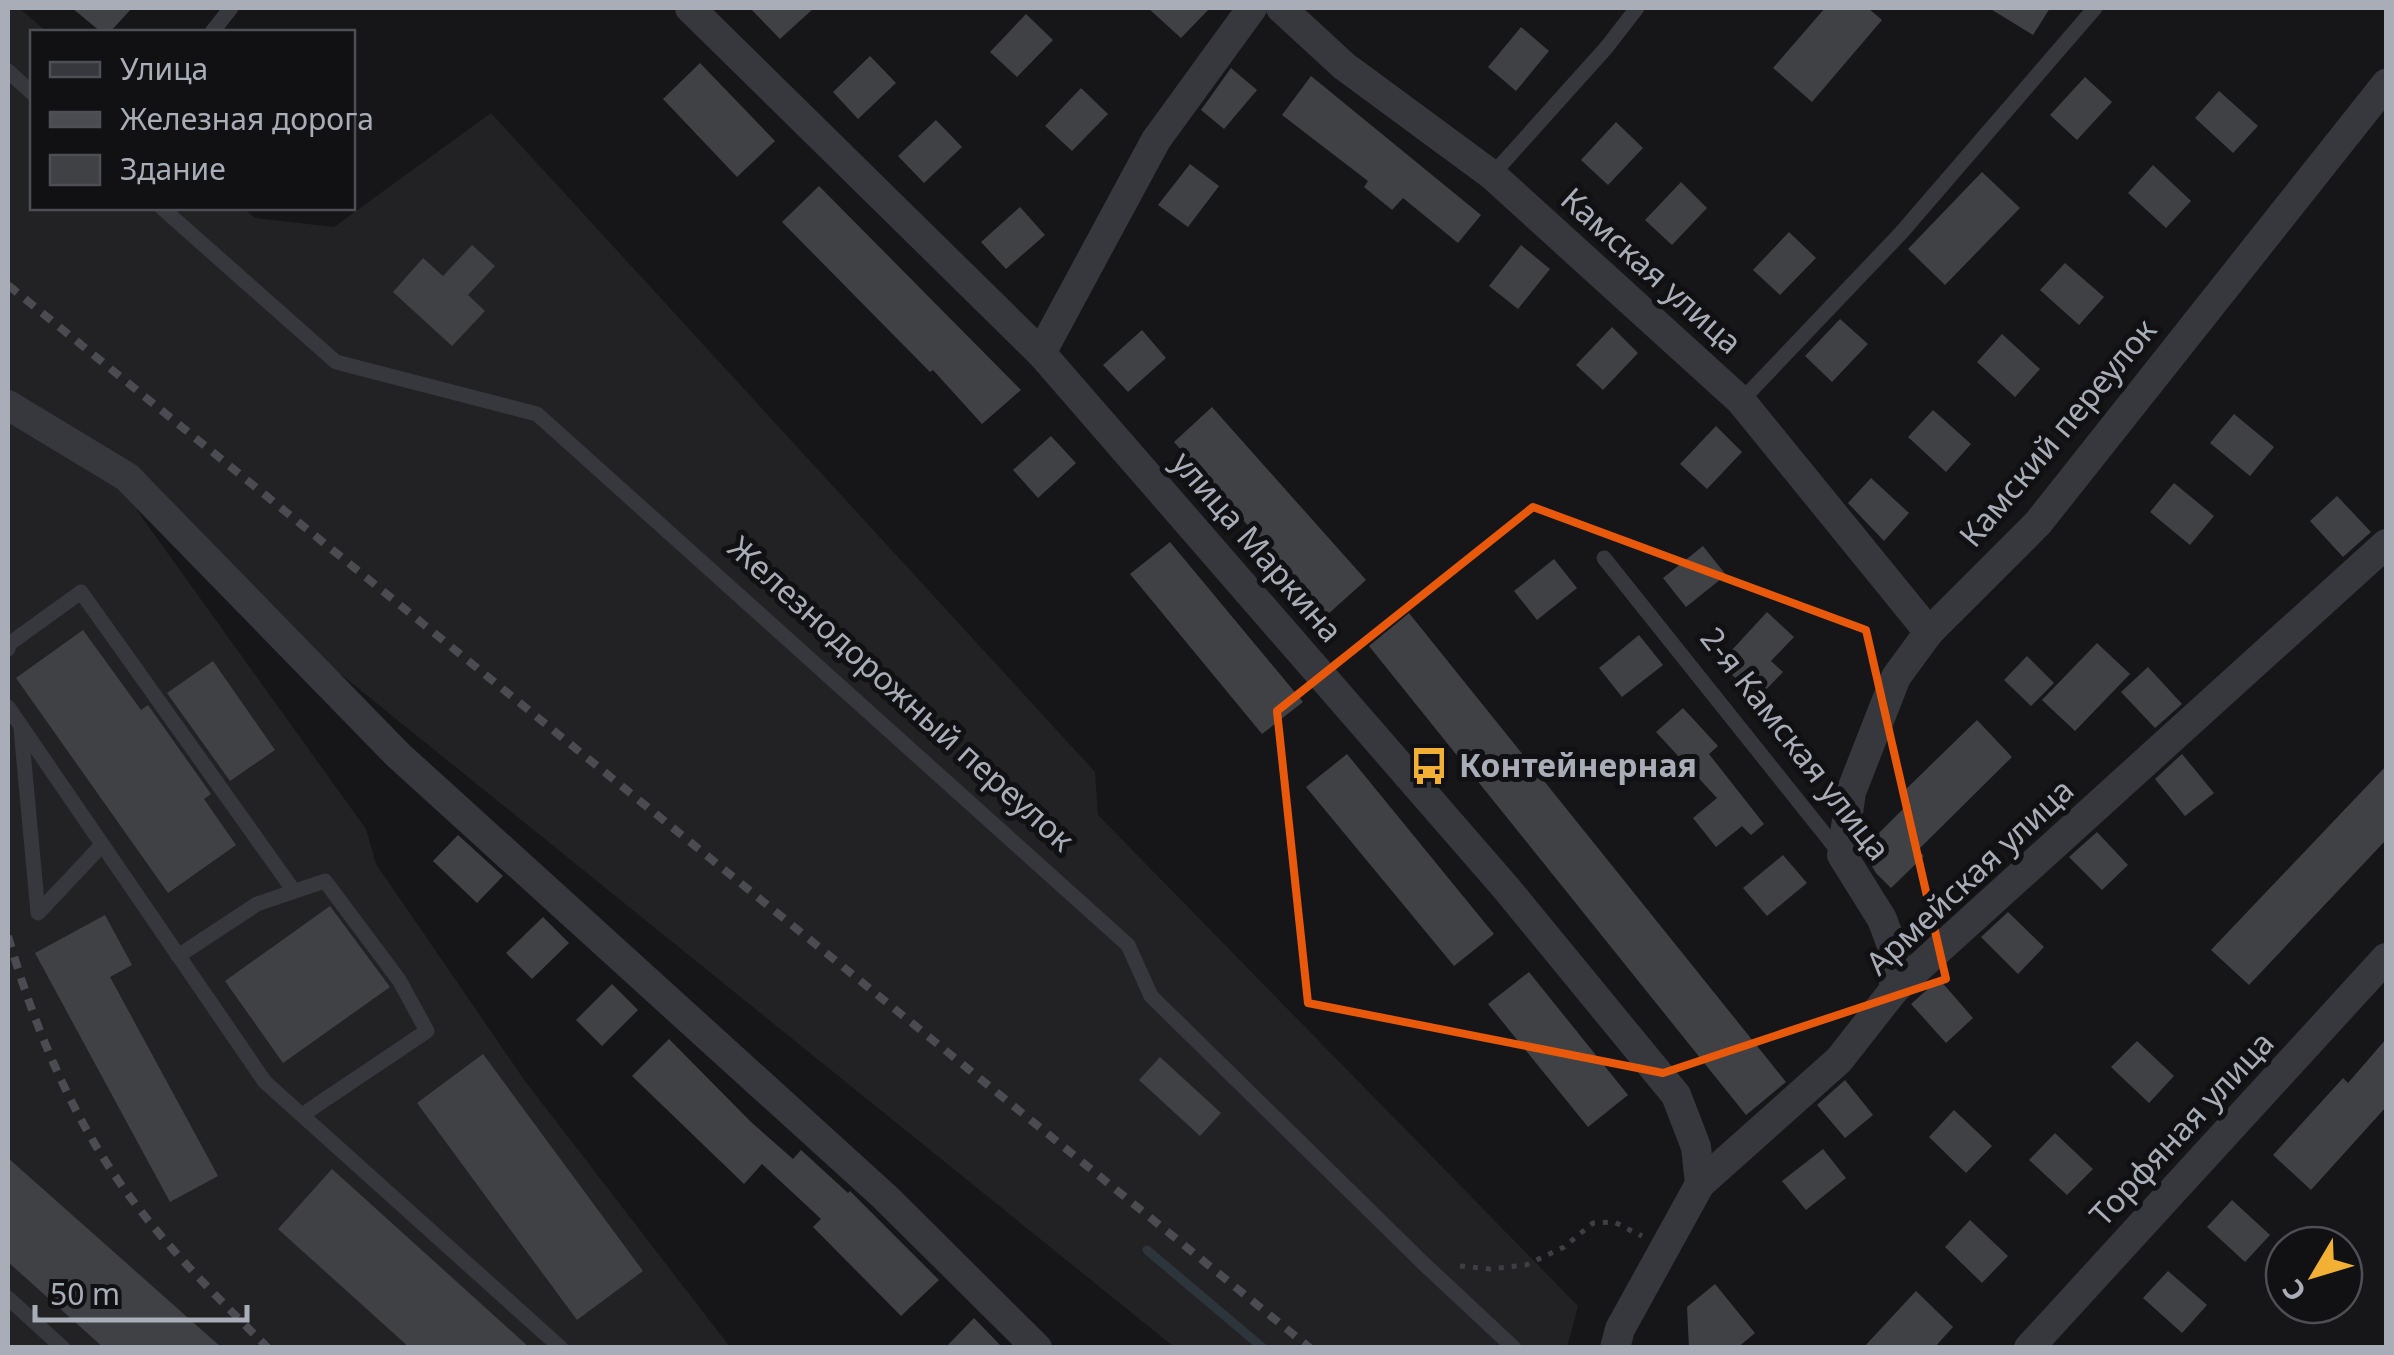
<svg xmlns="http://www.w3.org/2000/svg" width="2394" height="1355" viewBox="0 0 2394 1355" font-family="'Noto Sans',sans-serif">
<style>
.built{fill:#222225}
.lines{fill:none;stroke-linecap:round;stroke-linejoin:round}
.stream{stroke:#2c353c;stroke-width:9}
.building{fill:#404145}
.path{stroke:#3d3f44;stroke-width:5;stroke-dasharray:5 8;stroke-linecap:butt}
.lane{stroke:#37383d;stroke-width:15}
.street{stroke:#37383d;stroke-width:30}
.rail{stroke:#4a4c52;stroke-width:8;stroke-dasharray:12 10;stroke-linecap:butt}
.marked{fill:none;stroke:#e8590c;stroke-width:8;stroke-linejoin:round}
.labels{text-anchor:middle;stroke-width:10;stroke-linejoin:round;paint-order:stroke}
.street-label{font-size:32px;fill:#a8adb8;stroke:#111113}
.poi-label{font-size:32px;font-weight:bold;fill:#a8adb8;stroke:#111113;text-anchor:start}
</style>
<rect width="100%" height="100%" fill="#161618"/>
<polygon class="built" points="8,8 19,8 47,32 32,32 32,208 243,208 255,218 334,227 491,113 1095,772 1098,815 1578,1306 1567,1347 1174,1347 136,509 366,829 376,864 525,1081 730,1347 8,1348"/>
<g class="lines">
<polyline class="stream" points="1147,1250 1263,1348"/>
</g>
<g class="building">
<polygon points="72,8 132,8 110,32 101,32"/>
<polygon points="750,8 814,8 780,39"/>
<polygon points="1148,8 1210,8 1181,38"/>
<polygon points="1825,8 1868,8 1882,20 1812,102 1773,68"/>
<polygon points="1989,8 2050,8 2033,35"/>
<polygon points="1026,14 1053,40 1017,77 990,52"/>
<polygon points="1521,27 1549,51 1516,91 1488,67"/>
<polygon points="870,56 896,83 858,119 833,92"/>
<polygon points="700,63 775,141 737,177 663,99"/>
<polygon points="1231,68 1257,90 1224,129 1201,110"/>
<polygon points="1311,76 1481,215 1458,243 1403,198 1392,210 1364,187 1368,181 1282,115"/>
<polygon points="2085,77 2112,102 2077,140 2050,115"/>
<polygon points="1081,88 1108,114 1072,151 1045,126"/>
<polygon points="2219,91 2258,126 2233,153 2195,118"/>
<polygon points="936,120 962,147 924,183 898,156"/>
<polygon points="1616,122 1643,148 1608,185 1581,160"/>
<polygon points="1190,164 1219,186 1188,227 1158,205"/>
<polygon points="2153,165 2191,201 2166,228 2128,193"/>
<polygon points="1982,172 2020,208 1945,285 1908,249"/>
<polygon points="1681,182 1707,208 1672,245 1645,220"/>
<polygon points="819,186 1021,390 982,424 933,370 930,372 782,222"/>
<polygon points="1020,207 1045,235 1006,269 981,242"/>
<polygon points="1789,232 1816,258 1780,295 1753,270"/>
<polygon points="472,245 495,266 468,295 485,311 452,346 393,292 423,258 443,276"/>
<polygon points="1521,245 1550,269 1518,309 1489,286"/>
<polygon points="2065,263 2104,297 2079,325 2040,290"/>
<polygon points="1840,319 1868,344 1832,382 1805,356"/>
<polygon points="1612,327 1638,353 1603,390 1576,365"/>
<polygon points="1142,330 1166,358 1128,392 1103,365"/>
<polygon points="2002,334 2040,369 2015,397 1977,362"/>
<polygon points="1212,407 1366,580 1327,615 1174,442"/>
<polygon points="1933,410 1971,444 1946,472 1908,437"/>
<polygon points="2234,414 2274,447 2250,476 2210,443"/>
<polygon points="1716,426 1742,452 1707,489 1680,464"/>
<polygon points="1051,436 1076,463 1038,498 1013,470"/>
<polygon points="1871,478 1909,513 1884,541 1848,503"/>
<polygon points="2174,483 2214,516 2190,545 2150,512"/>
<polygon points="2337,496 2371,532 2343,557 2310,521"/>
<polygon points="1170,542 1303,702 1262,734 1130,574"/>
<polygon points="1703,546 1726,575 1686,607 1663,578"/>
<polygon points="1554,559 1577,588 1537,620 1514,591"/>
<polygon points="1767,612 1794,637 1771,661 1783,672 1757,699 1720,663"/>
<polygon points="1409,613 1786,1082 1746,1115 1369,646"/>
<polygon points="83,630 141,710 148,705 211,794 204,799 236,845 168,893 16,678"/>
<polygon points="1639,635 1663,665 1622,697 1599,668"/>
<polygon points="2097,643 2130,674 2075,731 2042,700"/>
<polygon points="2027,656 2054,683 2031,706 2004,680"/>
<polygon points="213,661 275,750 230,781 167,693"/>
<polygon points="2148,667 2182,704 2155,728 2121,692"/>
<polygon points="1683,708 1718,746 1709,754 1764,824 1751,835 1742,826 1716,847 1693,818 1717,798 1656,732"/>
<polygon points="1977,720 2012,757 1918,850 1924,856 1891,888 1876,873 1862,850 1910,802 1902,793"/>
<polygon points="1347,754 1494,934 1454,966 1306,787"/>
<polygon points="2182,754 2214,793 2185,816 2155,779"/>
<polygon points="2386,766 2386,840 2249,985 2211,950"/>
<polygon points="2097,832 2128,865 2102,890 2069,857"/>
<polygon points="458,835 503,876 477,903 433,861"/>
<polygon points="1783,855 1807,883 1767,916 1743,888"/>
<polygon points="330,906 390,987 283,1063 225,981"/>
<polygon points="2008,912 2044,947 2018,974 1981,937"/>
<polygon points="105,915 132,965 110,977 218,1176 170,1202 35,953"/>
<polygon points="543,917 569,943 532,979 506,953"/>
<polygon points="1529,972 1628,1095 1588,1127 1488,1004"/>
<polygon points="1939,979 1973,1018 1946,1043 1911,1004"/>
<polygon points="612,984 638,1010 602,1046 576,1020"/>
<polygon points="669,1039 751,1122 793,1159 801,1150 848,1193 850,1191 939,1280 901,1316 813,1227 821,1219 762,1164 744,1184 632,1076"/>
<polygon points="2386,1039 2386,1107 2311,1190 2273,1155 2343,1078 2348,1083"/>
<polygon points="2137,1041 2174,1076 2149,1103 2111,1067"/>
<polygon points="483,1054 643,1271 577,1320 417,1103"/>
<polygon points="1160,1057 1221,1113 1200,1136 1139,1080"/>
<polygon points="1845,1080 1873,1115 1845,1138 1817,1105"/>
<polygon points="1954,1110 1992,1146 1966,1173 1929,1137"/>
<polygon points="2055,1133 2093,1169 2067,1195 2029,1160"/>
<polygon points="1823,1149 1846,1178 1806,1210 1782,1181"/>
<polygon points="8,1158 222,1348 104,1348 8,1262"/>
<polygon points="332,1169 530,1348 410,1348 278,1229"/>
<polygon points="2232,1200 2270,1235 2245,1262 2207,1227"/>
<polygon points="1970,1220 2008,1256 1982,1283 1945,1247"/>
<polygon points="2168,1271 2207,1305 2182,1333 2143,1298"/>
<polygon points="1715,1284 1755,1333 1737,1348 1689,1348 1687,1307"/>
<polygon points="1916,1291 1953,1327 1934,1348 1863,1348"/>
<polygon points="974,1318 1003,1348 945,1348"/>
</g>
<g class="lines">
<polyline class="path" points="1460,1266 1490,1269 1526,1265 1564,1247 1593,1223 1614,1222 1642,1236"/>
<g class="lane">
<polyline points="212,32 231,8"/>
<polyline points="8,71 32,93"/>
<polyline points="1492,175 1606,48 1637,8"/>
<polyline points="162,208 336,362 537,414 1128,945 1151,996 1422,1262 1514,1348"/>
<polyline points="1741,401 1901,233 2095,8"/>
<polyline points="1604,558 1839,852"/>
<polyline points="8,649 9,644 81,592 294,891"/>
<polyline points="8,707 265,1082 561,1348"/>
<polyline points="21,729 38,913 102,845"/>
<polyline points="178,956 257,904 325,881 399,980 427,1031 302,1115"/>
<polyline points="8,1298 63,1348"/>
</g>
<g class="street">
<polyline points="690,8 1041,353 1506,888 1676,1095 1696,1147 1700,1184"/>
<polyline points="1281,8 1344,66 1492,175 1741,401 1929,632"/>
<polyline points="1041,353 1156,140 1252,8"/>
<polyline points="8,405 127,477 398,755 885,1197 1037,1348"/>
<polyline points="1894,990 1894,951 1882,919 1842,855 1851,792 1896,677 1929,632 2038,523 2386,84"/>
<polyline points="1615,1348 1620,1329 1700,1184 1839,1060 1894,990 2386,544"/>
<polyline points="2029,1348 2386,958"/>
</g>
<g class="rail">
<polyline points="8,285 1310,1348"/>
<path d="M 8,936 C 35,1030 76,1128 137,1206 C 176,1257 222,1302 268,1348"/>
</g>
</g>
<path class="marked" d="M 1533,507 L 1866,630 L 1946,979 L 1663,1073 L 1308,1003 L 1277,711 Z"/>
<defs>
<g id="bus-bare" transform="scale(3)"><path d="M-5-6H5V4H4V6H2V4H-2V6H-4V4H-5ZM-3.5-4V0h7V-4ZM-3.5 1.2v1.5H-2V1.2ZM2 1.2v1.5H3.5V1.2Z" fill="#f2b134" stroke="#111113" stroke-width="2.5" paint-order="stroke"/></g>
</defs>
<g fill-rule="evenodd">
<use href="#bus-bare" x="1429" y="766"/>
</g>
<g class="labels">
<g class="street-label">
<text transform="translate(1651 271) rotate(42)" y="11">Камская улица</text>
<text transform="translate(2058 433) rotate(-50)" y="11">Камский переулок</text>
<text transform="translate(1257 547) rotate(49)" y="11">улица Маркина</text>
<text transform="translate(901 694) rotate(42)" y="11">Железнодорожный переулок</text>
<text transform="translate(1795 744) rotate(52)" y="11">2-я Камская улица</text>
<text transform="translate(1970 877) rotate(-43)" y="11">Армейская улица</text>
<text transform="translate(2182 1129) rotate(-47)" y="11">Торфяная улица</text>
</g>
<g class="poi-label">
<text x="1459" y="777">Контейнерная</text>
</g>
</g>
<rect width="2394" height="1355" fill="none" stroke="#a8adb8" stroke-width="20"/>
<rect x="30" y="30" width="325" height="180" fill="#111113" stroke="#4d4f55" stroke-width="2.5"/>
<rect x="50" y="62" width="50" height="15" fill="#37383d" stroke="#4d4f55" stroke-width="2.5"/>
<text x="120" y="80" font-size="30" fill="#a8adb8">Улица</text>
<rect x="50" y="112" width="50" height="15" fill="#4a4c52" stroke="#4d4f55" stroke-width="2.5"/>
<text x="120" y="130" font-size="30" fill="#a8adb8">Железная дорога</text>
<rect x="50" y="155" width="50" height="30" fill="#404145" stroke="#4d4f55" stroke-width="2.5"/>
<text x="120" y="180" font-size="30" fill="#a8adb8">Здание</text>
<g transform="translate(2314 1275) rotate(232)"><circle r="48" fill="#111113" stroke="#4d4f55" stroke-width="2.5"/>
<path d="M0-8L18 38L0 25L-18 38Z" fill="#f2b134"/>
<text y="-15" font-size="28" font-weight="bold" text-anchor="middle" fill="#a8adb8">С</text>
</g>
<path d="M35 1305v15h212v-15" fill="none" stroke="#a8adb8" stroke-width="5"/>
<text x="50" y="1305" font-size="30" fill="#a8adb8" stroke="#111113" stroke-width="8" paint-order="stroke">50 m</text>
</svg>
